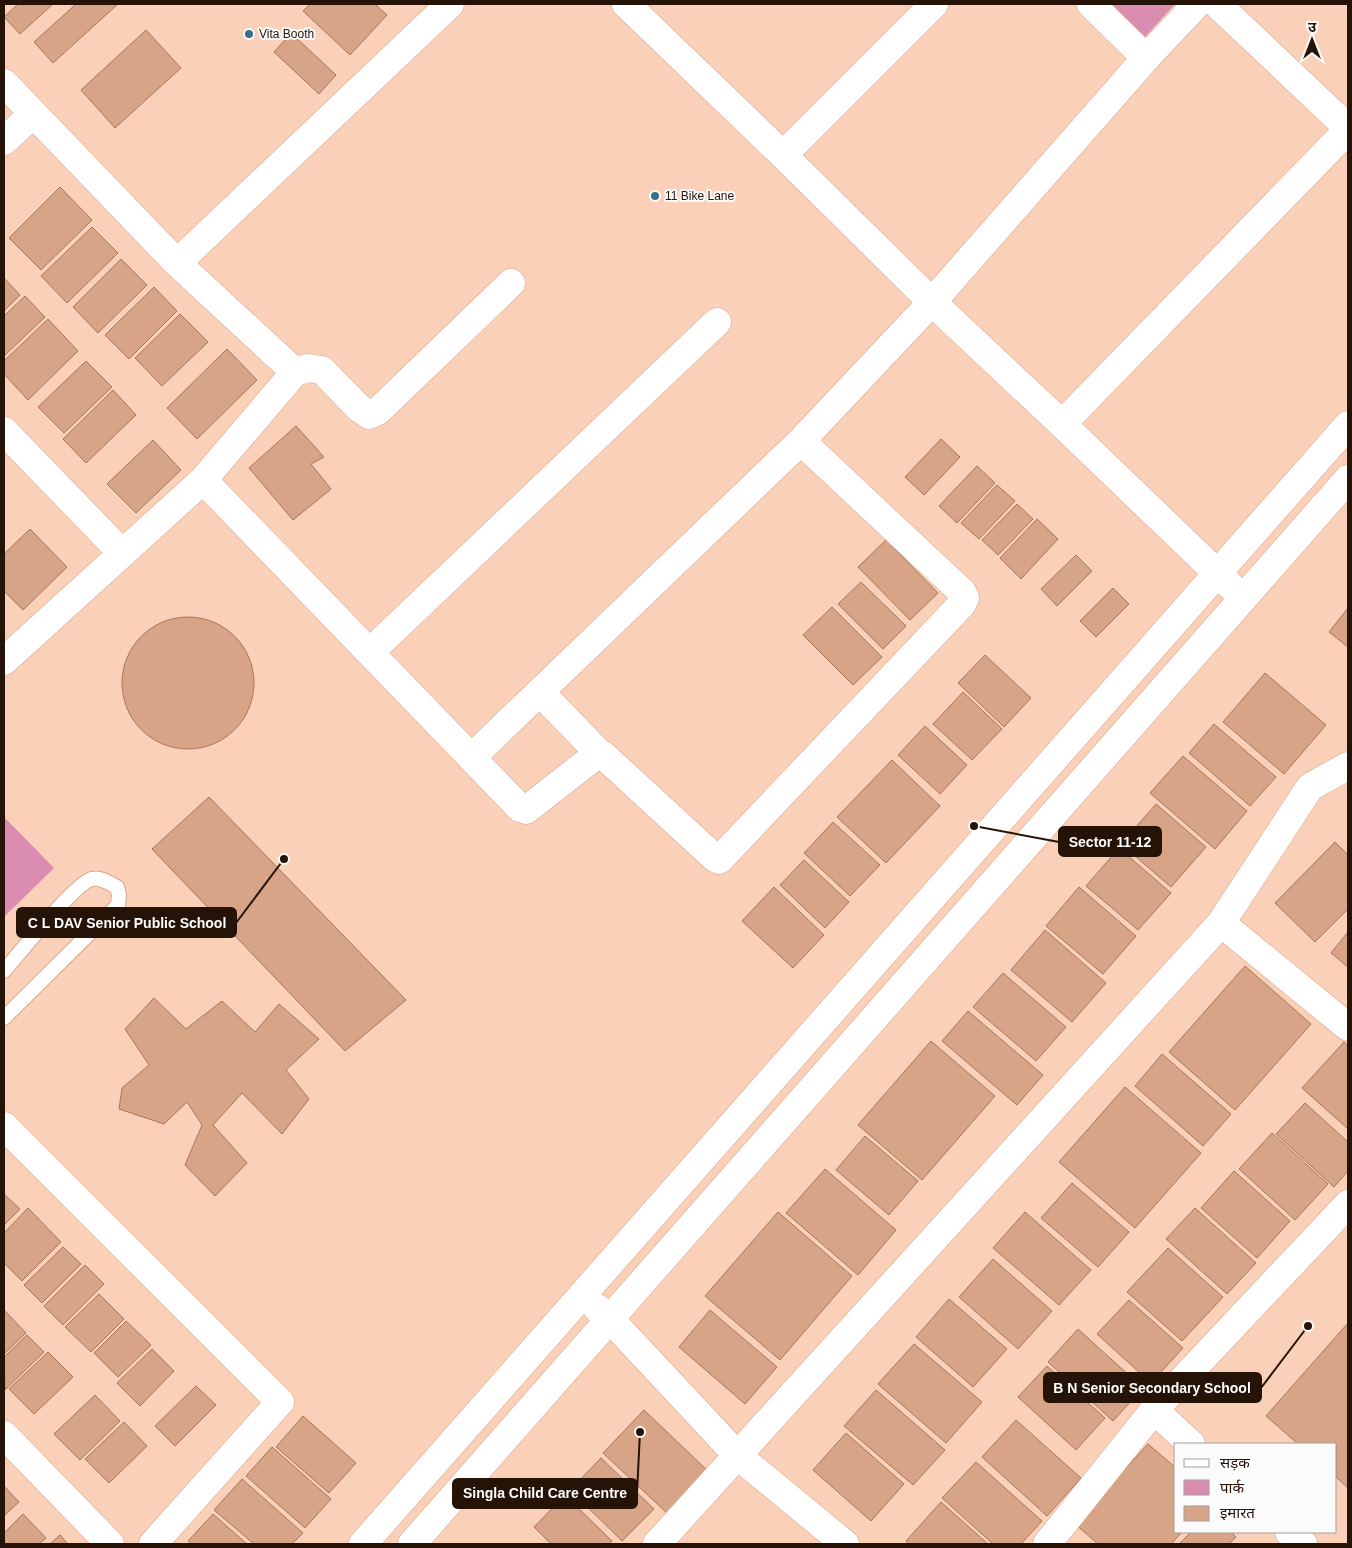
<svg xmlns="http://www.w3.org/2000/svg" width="1352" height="1548" viewBox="0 0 1352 1548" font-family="Arial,'Noto Sans Devanagari',sans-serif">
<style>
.green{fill:#da8db1}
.building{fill:#d8a487;stroke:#a7765a}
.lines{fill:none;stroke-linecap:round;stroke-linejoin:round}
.service-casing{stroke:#daa689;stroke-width:16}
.minor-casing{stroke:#daa689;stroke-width:29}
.tertiary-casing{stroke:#daa689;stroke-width:29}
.service{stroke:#fff;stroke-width:14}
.minor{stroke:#fff;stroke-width:28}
.tertiary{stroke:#fff;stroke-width:28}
.poi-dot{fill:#376f89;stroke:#fbfbfb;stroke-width:2}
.labels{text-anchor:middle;stroke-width:4;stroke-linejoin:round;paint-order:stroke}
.poi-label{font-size:12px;fill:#261308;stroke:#fbfbfb;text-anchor:start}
.leader{fill:none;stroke:#261308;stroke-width:2}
.callout-dot{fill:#261308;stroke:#fbfbfb;stroke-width:2}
.callout{fill:#261308;stroke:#261308;stroke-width:2}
.callout-label{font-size:14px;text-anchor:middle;font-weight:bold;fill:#fff}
</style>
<rect width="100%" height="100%" fill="#fbd0b8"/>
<g class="green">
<polygon points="1111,4 1175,4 1145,37"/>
<polygon points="4,817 54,868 5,916 4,915"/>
</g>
<g class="building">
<polygon points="18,4 53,4 20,34 4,17"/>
<polygon points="76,4 118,4 53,63 34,42"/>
<polygon points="310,4 375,4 387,15 350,55 303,11"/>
<polygon points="146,30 181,68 115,128 81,90"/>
<polygon points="291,33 336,75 319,94 274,52"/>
<polygon points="60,187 92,220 41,270 9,238"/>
<polygon points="92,227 118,253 67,303 41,276"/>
<polygon points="121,259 147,285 98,333 73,307"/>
<polygon points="4,278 20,295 4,311"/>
<polygon points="154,287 177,311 129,359 105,335"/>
<polygon points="25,296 45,317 4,356 4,316"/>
<polygon points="180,314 208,342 162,386 135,358"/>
<polygon points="48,319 78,351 28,400 4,374 4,361"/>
<polygon points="227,349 257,380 197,439 167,408"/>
<polygon points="86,361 112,387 64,433 38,407"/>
<polygon points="113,390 136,415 86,463 63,439"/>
<polygon points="296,426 324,457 311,464 331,489 293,520 249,468"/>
<polygon points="941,439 960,457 924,495 905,477"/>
<polygon points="153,440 181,470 136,513 107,484"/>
<polygon points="977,466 995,483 957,523 939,506"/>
<polygon points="997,485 1015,501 979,539 961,523"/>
<polygon points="1017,504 1033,519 998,555 982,540"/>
<polygon points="1037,519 1058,539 1021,579 1000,558"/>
<polygon points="30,529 67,567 23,610 4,591 4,554"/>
<polygon points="886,540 938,593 910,620 858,567"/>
<polygon points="1076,555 1092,571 1057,606 1041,589"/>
<polygon points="861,582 906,626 883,649 838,604"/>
<polygon points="1113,588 1129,604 1096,637 1080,621"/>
<polygon points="832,607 882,657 853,685 803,635"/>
<polygon points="1348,608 1348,647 1329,632"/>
<circle cx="188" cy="683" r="66"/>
<polygon points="985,655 1031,698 1004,727 958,683"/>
<polygon points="1265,673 1326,725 1284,774 1223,722"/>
<polygon points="963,692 1002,729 972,760 933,724"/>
<polygon points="1214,724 1276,777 1250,806 1189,753"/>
<polygon points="925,726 967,765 940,794 898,755"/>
<polygon points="1183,756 1247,811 1215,849 1150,793"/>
<polygon points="892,760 940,806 886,863 837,817"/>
<polygon points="209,797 406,1000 345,1051 152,849"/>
<polygon points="1156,804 1206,847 1171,887 1121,844"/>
<polygon points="833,822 880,865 850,896 804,853"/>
<polygon points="1335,842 1348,855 1348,909 1315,942 1275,903"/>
<polygon points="1119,848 1171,893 1138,930 1086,886"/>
<polygon points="804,860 849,902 825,928 780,885"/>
<polygon points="774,887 824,935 793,968 742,921"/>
<polygon points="1079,887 1136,936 1103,974 1046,926"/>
<polygon points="1045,930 1106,983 1072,1022 1011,970"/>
<polygon points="1348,932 1348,967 1331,953"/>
<polygon points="1245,966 1311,1024 1235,1110 1169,1052"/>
<polygon points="1003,973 1066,1027 1036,1061 973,1007"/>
<polygon points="154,998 186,1029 222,1001 255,1032 279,1004 319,1039 286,1070 309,1099 282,1134 242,1093 213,1125 247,1163 215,1196 185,1165 202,1125 187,1102 164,1124 119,1109 122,1088 149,1065 125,1029"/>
<polygon points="968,1011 1043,1075 1017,1105 942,1041"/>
<polygon points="931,1041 995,1096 922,1180 858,1125"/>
<polygon points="1344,1042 1348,1046 1348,1129 1302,1088"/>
<polygon points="1162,1054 1231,1114 1203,1146 1135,1086"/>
<polygon points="1125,1087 1201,1153 1135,1228 1059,1162"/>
<polygon points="1305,1103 1348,1142 1348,1171 1334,1187 1276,1134"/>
<polygon points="1272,1133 1328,1184 1295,1220 1239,1169"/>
<polygon points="865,1136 918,1181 889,1215 836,1170"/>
<polygon points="825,1169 896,1230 858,1275 786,1213"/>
<polygon points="1234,1171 1290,1221 1257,1258 1201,1208"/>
<polygon points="1072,1183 1129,1232 1098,1267 1041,1218"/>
<polygon points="4,1194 20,1209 4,1225"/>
<polygon points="28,1208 61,1242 22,1281 4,1263 4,1233"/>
<polygon points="1195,1208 1256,1263 1227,1294 1166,1239"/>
<polygon points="778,1212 852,1276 780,1360 705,1296"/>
<polygon points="1025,1212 1091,1270 1059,1305 993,1248"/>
<polygon points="63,1247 81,1264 42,1303 24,1285"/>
<polygon points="1168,1248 1223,1297 1182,1341 1127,1292"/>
<polygon points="993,1259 1052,1311 1018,1349 959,1297"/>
<polygon points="85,1265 104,1284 63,1325 44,1306"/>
<polygon points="99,1294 124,1319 91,1352 65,1327"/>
<polygon points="949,1299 1007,1349 973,1387 916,1337"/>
<polygon points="1129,1300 1183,1348 1151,1383 1097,1334"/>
<polygon points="4,1310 26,1333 4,1354"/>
<polygon points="710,1310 777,1367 745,1404 679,1347"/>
<polygon points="126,1321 151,1345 118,1377 94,1353"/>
<polygon points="1348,1323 1348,1488 1336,1477 1336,1444 1298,1444 1266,1416"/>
<polygon points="1078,1329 1143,1388 1113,1421 1048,1362"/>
<polygon points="27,1335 44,1352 5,1390 4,1357"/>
<polygon points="914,1344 982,1402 946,1443 878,1384"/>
<polygon points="152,1349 174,1371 140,1406 117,1383"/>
<polygon points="48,1352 73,1377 34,1414 9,1389"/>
<polygon points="1047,1366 1105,1418 1076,1450 1018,1397"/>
<polygon points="196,1386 216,1405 175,1446 155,1426"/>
<polygon points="876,1390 945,1450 913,1485 844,1426"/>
<polygon points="95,1395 120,1421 80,1460 54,1434"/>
<polygon points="644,1410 710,1473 669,1515 603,1453"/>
<polygon points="303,1416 356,1463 329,1493 276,1447"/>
<polygon points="1016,1420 1081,1478 1047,1516 982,1457"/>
<polygon points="124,1422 147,1446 109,1483 85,1459"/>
<polygon points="846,1433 904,1484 871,1521 813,1470"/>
<polygon points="1148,1444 1176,1468 1176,1532 1182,1532 1171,1544 1098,1544 1075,1524"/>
<polygon points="272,1447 331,1499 305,1528 246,1476"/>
<polygon points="601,1458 654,1509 622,1541 570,1490"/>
<polygon points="976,1462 1042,1521 1021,1544 993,1544 942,1498"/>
<polygon points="242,1479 303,1533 292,1544 254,1544 214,1510"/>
<polygon points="4,1486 19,1502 4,1516"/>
<polygon points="565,1495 612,1541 609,1544 551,1544 534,1527"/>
<polygon points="941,1502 988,1544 909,1544 906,1541"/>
<polygon points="23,1514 46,1538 39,1544 4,1544 4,1533"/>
<polygon points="213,1514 247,1544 192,1544 188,1541"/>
<polygon points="1191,1532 1231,1532 1236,1537 1229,1544 1179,1544"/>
<polygon points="60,1535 68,1544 50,1544"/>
</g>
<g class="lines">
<g class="service-casing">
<path id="service" d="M 4,971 C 17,956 77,881 92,879 C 101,877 109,883 117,887 L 119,895 L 118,905 L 4,1018"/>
</g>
<g class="minor-casing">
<g id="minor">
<polyline points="626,4 783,155 932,302 1062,424 1243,598"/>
<polyline points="1091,4 1146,58"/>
<polyline points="1217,4 1348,128"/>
<polyline points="4,83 177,263 295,372"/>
<polyline points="4,141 33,114"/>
<polyline points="783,155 934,4"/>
<polyline points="177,263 450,4"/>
<polyline points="1062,424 1348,130"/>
<polyline points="4,431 122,553"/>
<polyline points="203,480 520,808 526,810 599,753 603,755 715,858 719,860 962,604 965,598 962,592 801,441 932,302 1146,58 1197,4"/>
<polyline points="370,652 717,322"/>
<polyline points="4,661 203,480 295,372 308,368 322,370 359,408 369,415 378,411 511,283"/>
<polyline points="540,692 599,753"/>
<polyline points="472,757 801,441"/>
<polyline points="1221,923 1348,1027"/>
<polyline points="4,1126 280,1402 153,1544"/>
<polyline points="1154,1410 1191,1444"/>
<polyline points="4,1435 110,1544"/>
<polyline points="1289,1532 1303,1544"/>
<polyline points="657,1544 1221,923 1310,787 1348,766"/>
<polyline points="1047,1544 1154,1410 1348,1204"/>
</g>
</g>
<g class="tertiary-casing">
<g id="tertiary">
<polyline points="597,1308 610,1319 738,1456 845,1544"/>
<polyline points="363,1544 1348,425"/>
<polyline points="412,1544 1348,479"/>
</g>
</g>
<use href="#service" class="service"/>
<use href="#minor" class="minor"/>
<use href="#tertiary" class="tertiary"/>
</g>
<g class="poi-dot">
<circle cx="249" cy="34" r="5"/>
<circle cx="655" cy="196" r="5"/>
</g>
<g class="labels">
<g class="poi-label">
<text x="259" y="38">Vita Booth</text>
<text x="665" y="200">11 Bike Lane</text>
</g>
</g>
<path class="leader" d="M974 826L1059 842M284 859L236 923M1308 1326L1261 1388M640 1432L637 1493"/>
<g class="callout-dot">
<circle cx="974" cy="826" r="5"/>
<circle cx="284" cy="859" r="5"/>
<circle cx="1308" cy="1326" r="5"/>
<circle cx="640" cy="1432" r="5"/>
</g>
<g class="callout">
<rect x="1059" y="827" width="102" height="29" rx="5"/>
<rect x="17" y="908" width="219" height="29" rx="5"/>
<rect x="1044" y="1373" width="217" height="29" rx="5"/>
<rect x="453" y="1479" width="184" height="29" rx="5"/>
</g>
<g class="callout-label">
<text x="1110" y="847">Sector 11-12</text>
<text x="127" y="928">C L DAV Senior Public School</text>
<text x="1152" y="1393">B N Senior Secondary School</text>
<text x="545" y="1498">Singla Child Care Centre</text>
</g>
<rect width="1352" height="1548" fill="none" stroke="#261308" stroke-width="10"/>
<rect x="1174" y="1443" width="162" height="90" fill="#fbfbfb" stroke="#a69e9a"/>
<rect x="1184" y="1459" width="25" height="8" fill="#ffffff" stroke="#a69e9a"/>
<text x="1220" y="1468" font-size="15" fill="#261308">सड़क</text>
<rect x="1184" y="1480" width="25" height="15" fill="#da8db1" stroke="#a69e9a"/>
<text x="1220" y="1493" font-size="15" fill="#261308">पार्क</text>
<rect x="1184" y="1506" width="25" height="15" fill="#d8a487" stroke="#a69e9a"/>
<text x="1220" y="1518" font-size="15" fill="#261308">इमारत</text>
<g transform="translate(1312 40)" stroke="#fbfbfb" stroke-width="4" paint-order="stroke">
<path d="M0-4L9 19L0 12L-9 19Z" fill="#261308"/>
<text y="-8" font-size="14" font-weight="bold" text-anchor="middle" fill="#261308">उ</text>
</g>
</svg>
